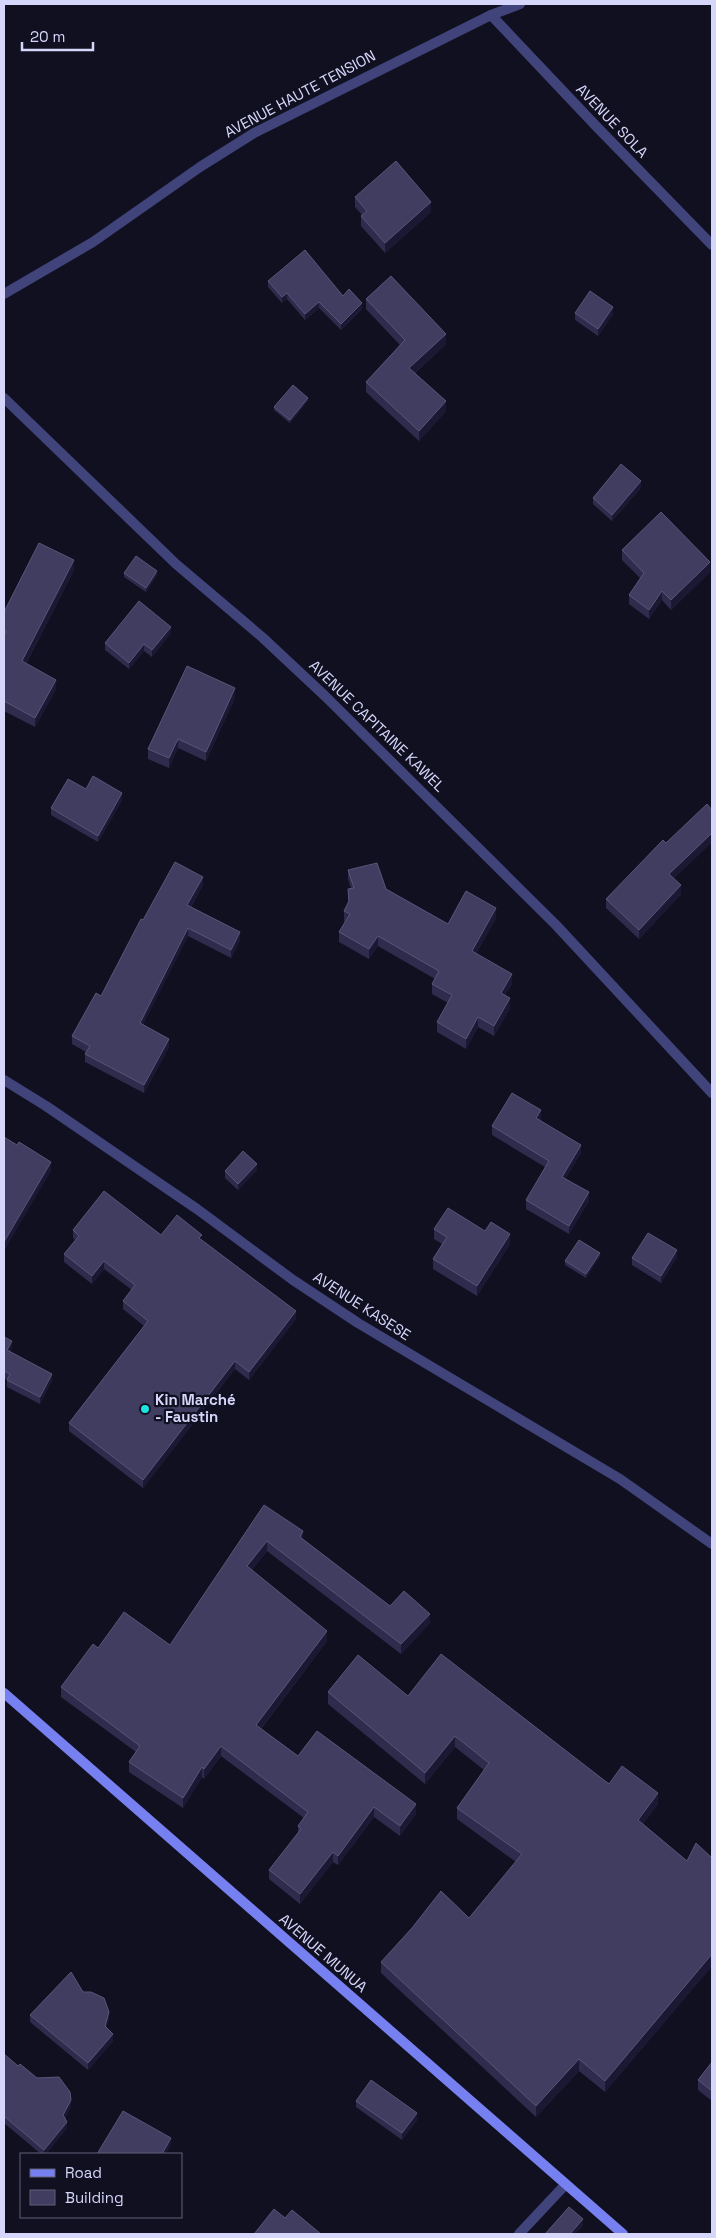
<svg xmlns="http://www.w3.org/2000/svg" width="716" height="2238" viewBox="0 0 716 2238" font-family="'Space Grotesk',sans-serif">
<style>
.lines{fill:none;stroke-linecap:round;stroke-linejoin:round}
.minor{stroke:#40447b;stroke-width:10}
.secondary{stroke:#7780f0;stroke-width:10}
.wall{fill:#2f2b4d}
.shaded-wall{fill:#1b1834}
.building{fill:#413d60;stroke:#585578}
.poi-dot{fill:#19e3e3;stroke:#111021;stroke-width:2}
.labels{text-anchor:middle;stroke-width:4.5;stroke-linejoin:round;paint-order:stroke}
.street-label{font-size:15px;fill:#d6d5fa;stroke:#111021}
.poi-label{font-size:15px;font-weight:bold;fill:#d6d5fa;stroke:#111021;text-anchor:start}
</style>
<rect width="100%" height="100%" fill="#111021"/>
<g class="lines">
<g class="minor">
<polyline points="491,15 596,126 712,245"/>
<polyline points="4,294 93,242 200,167 254,133 491,15 520,4"/>
<polyline points="4,398 176,564 262,637 325,696 556,925 712,1093"/>
<polyline points="4,1080 46,1106 197,1209 293,1280 358,1323 620,1479 712,1544"/>
<polyline points="519,2234 565,2185"/>
</g>
<polyline class="secondary" points="4,1693 623,2234"/>
</g>
<g class="wall">
<polygon points="355,197 431,212 385,253 361,226 361,216 362,215 355,207"/>
<polygon points="268,281 343,296 362,309 341,330 319,308 305,320 287,299 282,303 268,287"/>
<polygon points="366,299 446,344 415,373 446,411 419,441 366,392 366,382 400,345 366,309"/>
<polygon points="575,313 613,314 598,336 575,320"/>
<polygon points="308,401 290,423 274,410 274,407"/>
<polygon points="641,488 612,521 593,504 593,498"/>
<polygon points="622,550 710,572 671,610 662,600 649,619 629,604 629,595 640,578 622,560"/>
<polygon points="74,570 26,664 56,689 35,727 4,711 4,612"/>
<polygon points="124,573 157,575 146,592 124,577"/>
<polygon points="171,633 152,657 144,651 129,669 105,650 105,643"/>
<polygon points="235,698 206,761 178,748 169,768 148,759 148,749"/>
<polygon points="86,789 122,800 98,842 51,815 51,808"/>
<polygon points="712,842 674,878 681,894 639,939 606,908 606,899 666,843"/>
<polygon points="348,870 386,889 448,924 496,918 476,954 512,984 505,995 510,1008 494,1036 478,1027 466,1049 437,1032 437,1022 448,1003 432,994 432,984 435,979 378,946 369,959 339,942 339,932 345,922 344,921 344,911 348,903 348,889 351,888 348,879"/>
<polygon points="203,885 191,907 240,940 231,958 188,936 143,1024 169,1047 144,1093 85,1062 85,1054 86,1052 72,1044 72,1036 101,996"/>
<polygon points="541,1119 540,1120 581,1153 565,1179 589,1201 569,1234 526,1209 526,1200 545,1167 492,1135 492,1126"/>
<polygon points="257,1170 238,1190 225,1178 225,1171"/>
<polygon points="434,1229 485,1231 510,1244 477,1296 433,1269 433,1259 442,1244 434,1239"/>
<polygon points="73,1230 161,1235 202,1240 296,1319 249,1380 235,1369 143,1488 69,1431 69,1423 144,1326 123,1309 123,1301 132,1290 104,1269 92,1284 64,1262 64,1254 75,1240 73,1238"/>
<polygon points="600,1256 586,1278 565,1265 565,1261"/>
<polygon points="677,1257 661,1283 632,1265 632,1258"/>
<polygon points="4,1337 12,1348 10,1352 52,1380 40,1404 7,1387 7,1380 4,1378"/>
<polygon points="264,1505 303,1539 390,1606 430,1623 401,1654 267,1551 252,1570 327,1641 261,1729 298,1756 416,1814 400,1836 374,1817 338,1865 333,1862 300,1904 269,1879 269,1870 298,1833 298,1826 304,1818 221,1756 204,1779 202,1777 183,1808 129,1772 129,1762 136,1752 61,1697 61,1687 98,1648 170,1645"/>
<polygon points="328,1692 408,1696 658,1804 643,1824 687,1861 712,1858 712,1966 605,2092 579,2071 536,2117 381,1973 381,1962 469,1918 516,1862 457,1819 457,1808 484,1770 455,1747 425,1784 328,1704"/>
<polygon points="83,1992 109,2019 106,2028 113,2041 88,2070 30,2022 30,2015"/>
<polygon points="4,2054 18,2066 71,2107 65,2118 67,2128 46,2154 41,2154 4,2123"/>
<polygon points="712,2062 712,2101 698,2090 698,2080"/>
<polygon points="356,2101 417,2120 402,2140 356,2107"/>
</g>
<g class="shaded-wall">
<polygon points="431,202 431,212 385,253 385,243"/>
<polygon points="287,293 287,299 282,303 282,297"/>
<polygon points="319,302 319,308 305,320 305,314"/>
<polygon points="362,303 362,309 341,330 341,324"/>
<polygon points="613,307 613,314 598,336 598,329"/>
<polygon points="446,334 446,344 409,378 409,368"/>
<polygon points="308,398 308,401 290,423 290,420"/>
<polygon points="446,401 446,411 419,441 419,431"/>
<polygon points="641,481 641,488 612,521 612,515"/>
<polygon points="74,560 74,570 22,671 22,661"/>
<polygon points="710,562 710,572 671,610 671,600"/>
<polygon points="157,571 157,575 146,592 146,588"/>
<polygon points="662,591 662,600 649,619 649,610"/>
<polygon points="171,627 171,633 152,657 152,650"/>
<polygon points="144,644 144,651 129,669 129,663"/>
<polygon points="56,680 56,689 35,727 35,718"/>
<polygon points="235,688 235,698 206,761 206,752"/>
<polygon points="178,739 178,748 169,768 169,758"/>
<polygon points="122,793 122,800 98,842 98,836"/>
<polygon points="712,833 712,842 669,883 669,874"/>
<polygon points="203,877 203,885 187,913 187,905"/>
<polygon points="681,885 681,894 639,939 639,930"/>
<polygon points="496,908 496,918 472,961 472,951"/>
<polygon points="188,928 188,936 140,1031 140,1023"/>
<polygon points="240,932 240,940 231,958 231,950"/>
<polygon points="378,936 378,946 369,959 369,949"/>
<polygon points="512,974 512,984 501,1003 501,993"/>
<polygon points="510,998 510,1008 494,1036 494,1026"/>
<polygon points="478,1017 478,1027 466,1049 466,1039"/>
<polygon points="169,1039 169,1047 144,1093 144,1085"/>
<polygon points="5,1092 5,1101 4,1102 4,1094"/>
<polygon points="541,1110 541,1119 536,1126 536,1118"/>
<polygon points="581,1145 581,1153 562,1185 562,1177"/>
<polygon points="51,1162 51,1171 4,1251 4,1242"/>
<polygon points="257,1164 257,1170 238,1190 238,1184"/>
<polygon points="589,1192 589,1201 569,1234 569,1226"/>
<polygon points="510,1234 510,1244 477,1296 477,1286"/>
<polygon points="677,1250 677,1257 661,1283 661,1276"/>
<polygon points="600,1253 600,1256 586,1278 586,1274"/>
<polygon points="104,1261 104,1269 92,1284 92,1276"/>
<polygon points="296,1311 296,1319 249,1380 249,1372"/>
<polygon points="12,1341 12,1348 7,1357 7,1350"/>
<polygon points="235,1361 235,1369 143,1488 143,1480"/>
<polygon points="52,1374 52,1380 40,1404 40,1397"/>
<polygon points="303,1531 303,1541 300,1537"/>
<polygon points="267,1541 267,1551 247,1576 247,1566"/>
<polygon points="430,1614 430,1623 401,1654 401,1644"/>
<polygon points="327,1631 327,1641 256,1735 256,1725"/>
<polygon points="455,1736 455,1747 425,1784 425,1773"/>
<polygon points="221,1746 221,1756 204,1779 204,1769"/>
<polygon points="202,1767 202,1777 183,1808 183,1798"/>
<polygon points="658,1793 658,1804 638,1831 638,1820"/>
<polygon points="416,1804 416,1814 400,1836 400,1826"/>
<polygon points="374,1807 374,1817 338,1865 338,1856"/>
<polygon points="333,1852 333,1862 300,1904 300,1894"/>
<polygon points="712,1954 712,1966 605,2092 605,2081"/>
<polygon points="109,2012 109,2019 105,2033 105,2026"/>
<polygon points="113,2034 113,2041 88,2070 88,2063"/>
<polygon points="579,2059 579,2071 536,2117 536,2106"/>
<polygon points="71,2100 71,2107 63,2122 63,2115"/>
<polygon points="417,2113 417,2120 402,2140 402,2133"/>
<polygon points="67,2122 67,2128 46,2154 44,2154 44,2150"/>
<polygon points="171,2138 171,2145 166,2154 162,2154"/>
<polygon points="583,2219 583,2226 576,2234 570,2234"/>
</g>
<g class="building">
<polygon points="396,161 431,202 385,243 361,216 367,211 355,197"/>
<polygon points="305,250 343,296 349,289 362,303 341,324 319,302 305,314 287,293 282,297 268,281"/>
<polygon points="391,276 446,334 409,368 446,401 419,431 366,382 405,340 366,299"/>
<polygon points="590,291 613,307 598,329 575,313"/>
<polygon points="293,385 308,398 290,420 274,407"/>
<polygon points="621,464 641,481 612,515 593,498"/>
<polygon points="661,512 710,562 671,600 662,591 649,610 629,595 644,573 622,550"/>
<polygon points="39,543 74,560 22,661 56,680 35,718 4,701 4,636 6,631 4,630 4,612"/>
<polygon points="136,556 157,571 146,588 124,573"/>
<polygon points="139,601 171,627 152,650 144,644 129,663 105,643"/>
<polygon points="187,666 235,688 206,752 178,739 169,758 148,749"/>
<polygon points="93,776 122,793 98,836 51,808 68,779 86,789"/>
<polygon points="707,804 712,810 712,833 669,874 681,885 639,930 606,899 663,840 666,843"/>
<polygon points="175,862 203,877 187,905 240,932 231,950 188,928 140,1023 169,1039 144,1085 85,1054 90,1046 72,1036 96,993 101,996 141,919 143,920"/>
<polygon points="377,863 386,889 448,924 466,891 496,908 472,951 512,974 501,993 510,998 494,1026 478,1017 466,1039 437,1022 452,995 432,984 439,971 378,936 369,949 339,932 350,914 344,911 349,901 348,889 354,888 348,870"/>
<polygon points="512,1093 541,1110 536,1118 581,1145 562,1177 589,1192 569,1226 526,1200 549,1161 492,1126"/>
<polygon points="4,1137 17,1145 19,1142 51,1162 4,1242"/>
<polygon points="243,1151 257,1164 238,1184 225,1171"/>
<polygon points="104,1191 161,1235 177,1215 202,1235 199,1238 296,1311 249,1372 235,1361 143,1480 69,1423 148,1321 123,1301 135,1285 104,1261 92,1276 64,1254 79,1236 73,1230"/>
<polygon points="448,1208 485,1231 491,1222 510,1234 477,1286 433,1259 447,1237 434,1229"/>
<polygon points="648,1233 677,1250 661,1276 632,1258"/>
<polygon points="579,1240 600,1253 586,1274 565,1261"/>
<polygon points="4,1337 12,1341 7,1350 52,1374 40,1397 7,1380 10,1374 4,1371"/>
<polygon points="264,1505 303,1531 300,1537 390,1606 404,1591 430,1614 401,1644 267,1541 247,1566 327,1631 256,1725 298,1756 317,1731 416,1804 400,1826 374,1807 338,1856 333,1852 300,1894 269,1870 301,1829 298,1826 308,1812 221,1746 204,1769 202,1767 183,1798 129,1762 140,1746 61,1687 93,1644 98,1648 124,1612 170,1645"/>
<polygon points="441,1654 609,1784 622,1766 658,1793 638,1820 687,1861 696,1843 712,1858 712,1954 605,2081 579,2059 536,2106 381,1962 412,1928 441,1891 469,1918 522,1854 457,1808 489,1763 455,1736 425,1773 328,1692 358,1655 408,1696"/>
<polygon points="71,1972 83,1992 91,1992 104,1998 109,2012 105,2026 113,2034 88,2063 30,2015"/>
<polygon points="4,2054 18,2066 20,2064 37,2078 59,2077 70,2092 71,2100 63,2115 67,2122 44,2150 4,2116"/>
<polygon points="712,2062 712,2091 698,2080"/>
<polygon points="371,2080 417,2113 402,2133 356,2101"/>
<polygon points="123,2111 171,2138 162,2154 97,2154"/>
<polygon points="569,2207 583,2219 570,2234 545,2234"/>
<polygon points="274,2209 285,2218 292,2210 321,2234 254,2234"/>
</g>
<circle class="poi-dot" cx="145" cy="1409" r="5"/>
<g class="labels">
<g class="street-label">
<text transform="translate(300 94) rotate(-28)" y="5">AVENUE HAUTE TENSION</text>
<text transform="translate(612 121) rotate(46)" y="5">AVENUE SOLA</text>
<text transform="translate(377 726) rotate(44)" y="5">AVENUE CAPITAINE KAWEL</text>
<text transform="translate(362 1306) rotate(33)" y="5">AVENUE KASESE</text>
<text transform="translate(323 1953) rotate(41)" y="5">AVENUE MUNUA</text>
</g>
<g class="poi-label">
<text x="155" y="1405">Kin Marché<tspan x="155" dy="17">- Faustin</tspan></text>
</g>
</g>
<rect width="716" height="2238" fill="none" stroke="#d6d5fa" stroke-width="10"/>
<rect x="20" y="2153" width="162" height="65" fill="#111021" stroke="#605f78"/>
<rect x="30" y="2169" width="25" height="8" fill="#7780f0" stroke="#605f78"/>
<text x="65" y="2178" font-size="15" fill="#d6d5fa">Road</text>
<rect x="30" y="2190" width="25" height="15" fill="#413d60" stroke="#605f78"/>
<text x="65" y="2203" font-size="15" fill="#d6d5fa">Building</text>
<path d="M22 42v8h71v-8" fill="none" stroke="#d6d5fa" stroke-width="2.5"/>
<text x="30" y="42" font-size="15" fill="#d6d5fa" stroke="#111021" stroke-width="4" paint-order="stroke">20 m</text>
</svg>
